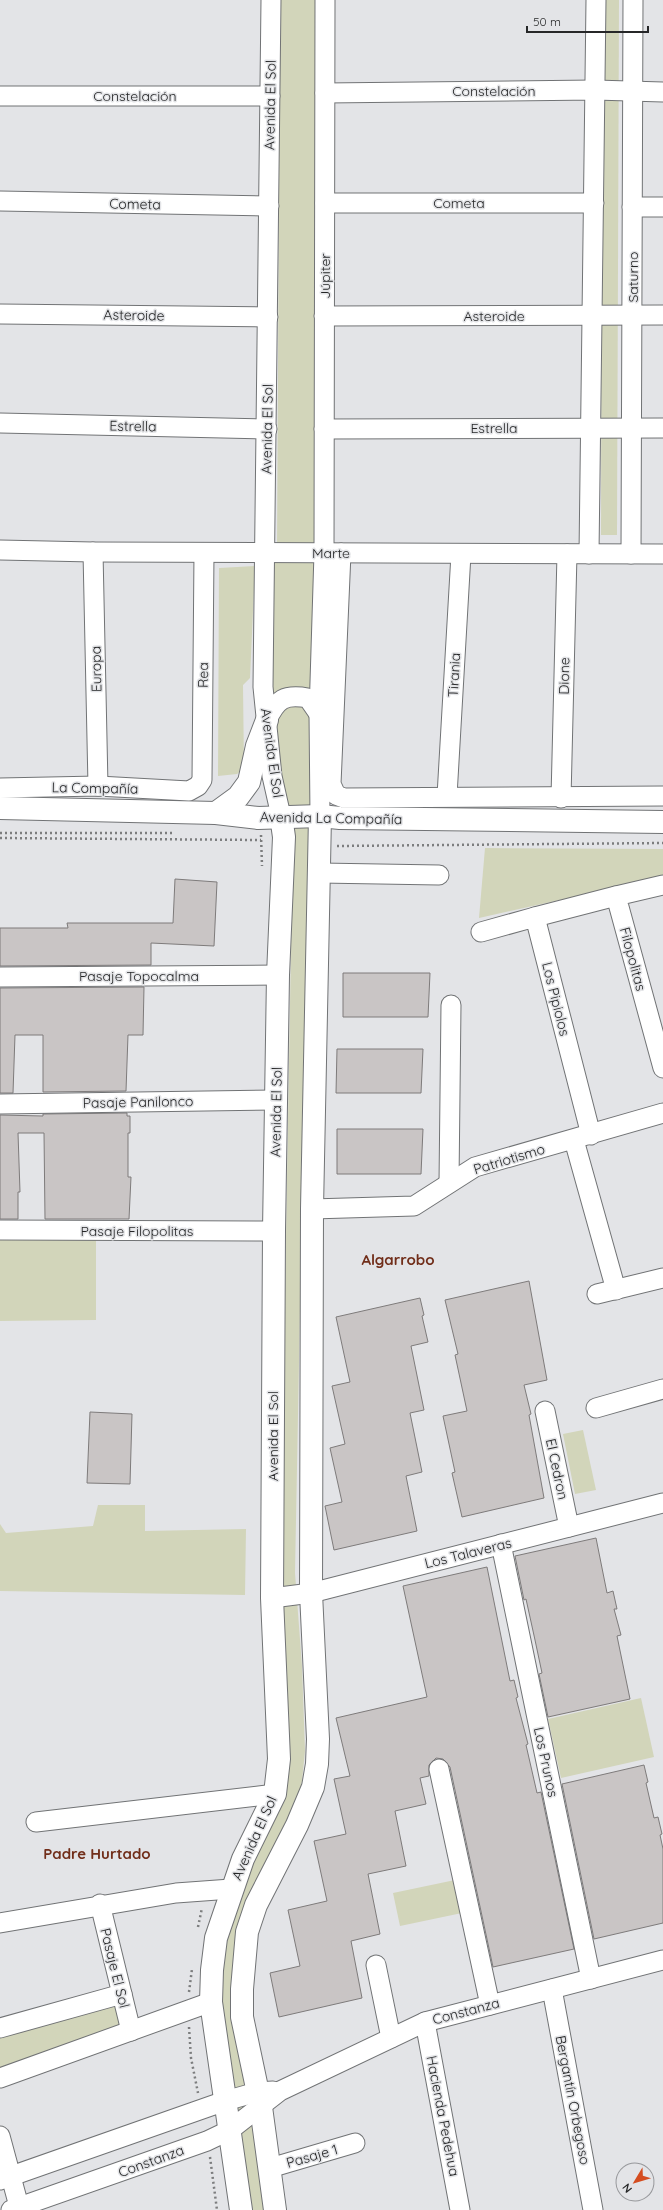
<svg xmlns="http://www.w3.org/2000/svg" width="663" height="2210" viewBox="0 0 663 2210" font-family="Quicksand,sans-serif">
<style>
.green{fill:#d2d5ba}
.building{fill:#c9c5c5;stroke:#7e7b7b}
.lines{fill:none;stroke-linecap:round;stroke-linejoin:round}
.minor-casing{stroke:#717375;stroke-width:21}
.major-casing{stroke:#717375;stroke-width:24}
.path{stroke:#7c7d7e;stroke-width:2.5;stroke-dasharray:2 3;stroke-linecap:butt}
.minor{stroke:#fff;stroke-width:19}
.major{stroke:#fff;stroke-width:22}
.labels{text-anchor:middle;stroke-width:3;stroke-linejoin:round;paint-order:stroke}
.street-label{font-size:14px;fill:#262728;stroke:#e3e4e7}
.neighbourhood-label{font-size:15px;font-weight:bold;fill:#712e1a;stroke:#e3e4e7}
</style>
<rect width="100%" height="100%" fill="#e3e4e7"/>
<g class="green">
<polygon points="280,0 315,0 317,715 302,1204 295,1573 302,1666 305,1751 302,1781 297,1806 240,1942 267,2210 249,2210 220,2009 220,1954 263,1836 280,1582 293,831 269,720 268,550 277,549"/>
<polygon points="602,0 619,0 617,535 601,535"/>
<polygon points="255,566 250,678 243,685 244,768 237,774 218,776 219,568"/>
<polygon points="485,848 663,849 663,877 479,918"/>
<polygon points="96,1225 96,1320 0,1321 0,1226"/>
<polygon points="583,1430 596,1490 575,1494 563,1434"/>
<polygon points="98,1505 145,1505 145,1531 246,1529 245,1595 0,1591 0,1524 6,1533 93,1526"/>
<polygon points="641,1698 654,1757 561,1778 548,1719"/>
<polygon points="455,1880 462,1913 400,1926 393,1893"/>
<polygon points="122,1994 131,2031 0,2078 0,2028"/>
</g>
<g class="building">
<polygon points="175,879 217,882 214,946 151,943 151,965 0,966 0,928 68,928 67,923 173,923"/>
<polygon points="343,973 430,973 428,1017 343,1017"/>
<polygon points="144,987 143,1035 128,1035 126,1091 43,1092 43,1035 15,1035 13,1093 0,1093 0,988"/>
<polygon points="337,1049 423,1049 421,1093 336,1093"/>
<polygon points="127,1113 127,1116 130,1116 130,1133 128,1133 128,1177 131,1177 129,1219 45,1219 44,1133 18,1133 20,1192 18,1192 18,1219 0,1219 0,1115 43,1116 43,1114"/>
<polygon points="337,1129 423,1129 421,1174 337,1174"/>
<polygon points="529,1281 547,1380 524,1385 531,1414 529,1415 544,1498 462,1517 452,1473 455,1472 443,1416 467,1411 455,1355 458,1354 445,1300"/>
<polygon points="420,1298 424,1315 422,1316 428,1342 411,1346 424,1410 410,1413 422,1472 406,1476 417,1531 334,1550 325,1506 342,1502 330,1448 345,1444 332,1386 350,1382 336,1317"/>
<polygon points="90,1412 132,1414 130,1484 87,1483"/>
<polygon points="596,1538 607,1593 613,1591 617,1609 614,1609 621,1635 617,1636 630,1699 548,1717 539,1674 542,1673 535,1640 526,1599 524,1600 515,1556"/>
<polygon points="487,1567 510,1681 514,1680 518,1697 516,1698 528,1744 526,1745 537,1793 541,1792 574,1949 493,1967 450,1767 443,1759 436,1758 429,1765 429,1776 420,1778 426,1804 395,1811 406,1866 368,1874 380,1934 351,1941 362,1998 279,2017 270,1973 300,1966 288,1910 327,1901 314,1841 346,1834 334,1779 350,1776 336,1718 427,1697 403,1586"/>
<polygon points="644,1765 648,1782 646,1783 654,1818 658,1817 662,1834 660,1835 663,1849 663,1923 594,1939 562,1784"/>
</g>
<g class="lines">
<g class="minor-casing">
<g id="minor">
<polyline points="271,0 263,687 272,776 281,816"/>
<polyline points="325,93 595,90 663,92"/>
<polyline points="0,96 270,96"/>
<polyline points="0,201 269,206"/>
<polyline points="325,203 594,203"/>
<polyline points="632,207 663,207"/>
<polyline points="0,314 268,317"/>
<polyline points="324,316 663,315"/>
<polyline points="0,423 267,429"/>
<polyline points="324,429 663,428"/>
<polyline points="0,550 93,552 663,554"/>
<polyline points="93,552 98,786"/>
<polyline points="341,553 331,784 336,795 344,798 663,796"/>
<polyline points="589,554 596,0"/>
<polyline points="631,554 633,0"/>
<path d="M 267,720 C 277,699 284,694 308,698 L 319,714"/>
<polyline points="0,788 98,786 189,791 198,786 202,780 204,553"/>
<polyline points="447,796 461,554"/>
<polyline points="561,798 567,554"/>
<polyline points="320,816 319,714 324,553 325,0"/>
<polyline points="320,873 439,875"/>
<polyline points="663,885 616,896 663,1068"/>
<polyline points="535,917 616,896"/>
<polyline points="481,932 535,917 591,1135"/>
<polyline points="0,977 278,975"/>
<polyline points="0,1104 277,1100"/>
<polyline points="574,1140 616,1290"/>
<polyline points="449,1183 451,1005"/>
<polyline points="312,1209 414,1206 475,1167 663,1113"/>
<polyline points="0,1230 274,1231"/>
<polyline points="597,1294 663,1278"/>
<polyline points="596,1408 663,1389"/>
<polyline points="545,1411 569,1527"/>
<polyline points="501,1544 591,1979"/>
<polyline points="272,1598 311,1593 663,1503"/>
<polyline points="439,1769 490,2005"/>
<polyline points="36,1822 275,1794"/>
<polyline points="100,1904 131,2031"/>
<polyline points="0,1923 176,1893 231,1889"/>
<polyline points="376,1965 391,2038"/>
<polyline points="552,1989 593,2210"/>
<polyline points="425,2022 460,2210"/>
<polyline points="0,2028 122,1994"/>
<polyline points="0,2078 211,2002"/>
<polyline points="0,2136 20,2210"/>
<polyline points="270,2168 355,2143"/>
<polyline points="0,2180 225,2101 257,2092 273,2091"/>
<polyline points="11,2210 207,2141 230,2130 280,2091 425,2022 663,1960"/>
</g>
</g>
<g class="major-casing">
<g id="major">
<polyline points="0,808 216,813 258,818 320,816 340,818 663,822"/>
<polyline points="216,813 238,797 249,782 257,746 267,720"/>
<polyline points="241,2210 211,2002 212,1970 216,1938 243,1859 275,1794 279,1759 272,1598 274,1231 278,975 284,837 281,816"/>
<polyline points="275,2210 261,2107 242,2017 242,1989 247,1932 256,1905 297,1825 313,1787 317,1764 318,1739 311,1593 312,1209 320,816"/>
</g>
</g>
<g class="path">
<polyline points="0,833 175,833"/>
<polyline points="261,835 262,866"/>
<polyline points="0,838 261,840"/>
<polyline points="337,846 663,843"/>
<polyline points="198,1927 202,1908"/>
<polyline points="189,1992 192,1969"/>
<polyline points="189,2027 191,2058 198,2093"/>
<polyline points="210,2157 217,2210"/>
</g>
<use href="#minor" class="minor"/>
<use href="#major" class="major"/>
</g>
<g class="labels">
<g class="street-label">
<text x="494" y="96">Constelación</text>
<text x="135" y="101">Constelación</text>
<text transform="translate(270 105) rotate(-89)" y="5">Avenida El Sol</text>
<text x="459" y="208">Cometa</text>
<text transform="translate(135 204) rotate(1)" y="5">Cometa</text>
<text transform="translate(325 276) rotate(-90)" y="5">Júpiter</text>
<text transform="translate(633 277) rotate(-90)" y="5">Saturno</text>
<text transform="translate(134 315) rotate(1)" y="5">Asteroide</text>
<text x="494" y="321">Asteroide</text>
<text transform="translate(133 426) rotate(1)" y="5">Estrella</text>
<text x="494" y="433">Estrella</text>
<text transform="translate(267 429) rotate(-89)" y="5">Avenida El Sol</text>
<text x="331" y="558">Marte</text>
<text transform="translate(96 669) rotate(-91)" y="5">Europa</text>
<text transform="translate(203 675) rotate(-89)" y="5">Rea</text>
<text transform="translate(454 675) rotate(-87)" y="5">Tirania</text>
<text transform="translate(564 676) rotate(-89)" y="5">Dione</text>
<text transform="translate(272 753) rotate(82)" y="5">Avenida El Sol</text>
<text transform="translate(95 788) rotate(1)" y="5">La Compañía</text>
<text transform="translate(331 818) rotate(1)" y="5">Avenida La Compañía</text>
<text transform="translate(633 959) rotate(75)" y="5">Filopolitas</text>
<text x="139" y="981">Pasaje Topocalma</text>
<text transform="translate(556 999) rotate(76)" y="5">Los Pipiolos</text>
<text transform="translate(138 1102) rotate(-1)" y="5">Pasaje Panilonco</text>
<text transform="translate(276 1112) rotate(-89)" y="5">Avenida El Sol</text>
<text transform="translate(509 1159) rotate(-17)" y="5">Patriotismo</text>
<text x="137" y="1236">Pasaje Filopolitas</text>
<text transform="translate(273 1436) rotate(-90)" y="5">Avenida El Sol</text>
<text transform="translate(557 1469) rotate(78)" y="5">El Cedron</text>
<text transform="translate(468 1553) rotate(-14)" y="5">Los Talaveras</text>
<text transform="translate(546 1762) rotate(78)" y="5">Los Prunos</text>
<text transform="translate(254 1838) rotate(-66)" y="5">Avenida El Sol</text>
<text transform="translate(115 1968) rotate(76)" y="5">Pasaje El Sol</text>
<text transform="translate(466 2011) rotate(-15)" y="5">Constanza</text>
<text transform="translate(573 2100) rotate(79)" y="5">Bergantín Orbegoso</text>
<text transform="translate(443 2116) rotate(79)" y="5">Hacienda Pedehua</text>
<text transform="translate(312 2156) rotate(-16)" y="5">Pasaje 1</text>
<text transform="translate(151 2161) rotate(-20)" y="5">Constanza</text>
</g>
<g class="neighbourhood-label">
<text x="398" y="1265">Algarrobo</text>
<text x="97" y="1859">Padre Hurtado</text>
</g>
</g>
<g transform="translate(635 2182) rotate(232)"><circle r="19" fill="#e3e4e7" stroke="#97989b"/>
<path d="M0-3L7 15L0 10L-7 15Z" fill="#d54d20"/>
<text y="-6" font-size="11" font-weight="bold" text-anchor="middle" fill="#262728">N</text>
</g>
<path d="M527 26v6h121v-6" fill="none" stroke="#262728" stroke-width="2"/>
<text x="533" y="26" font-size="12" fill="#262728" stroke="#e3e4e7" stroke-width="3" paint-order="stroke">50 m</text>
</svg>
